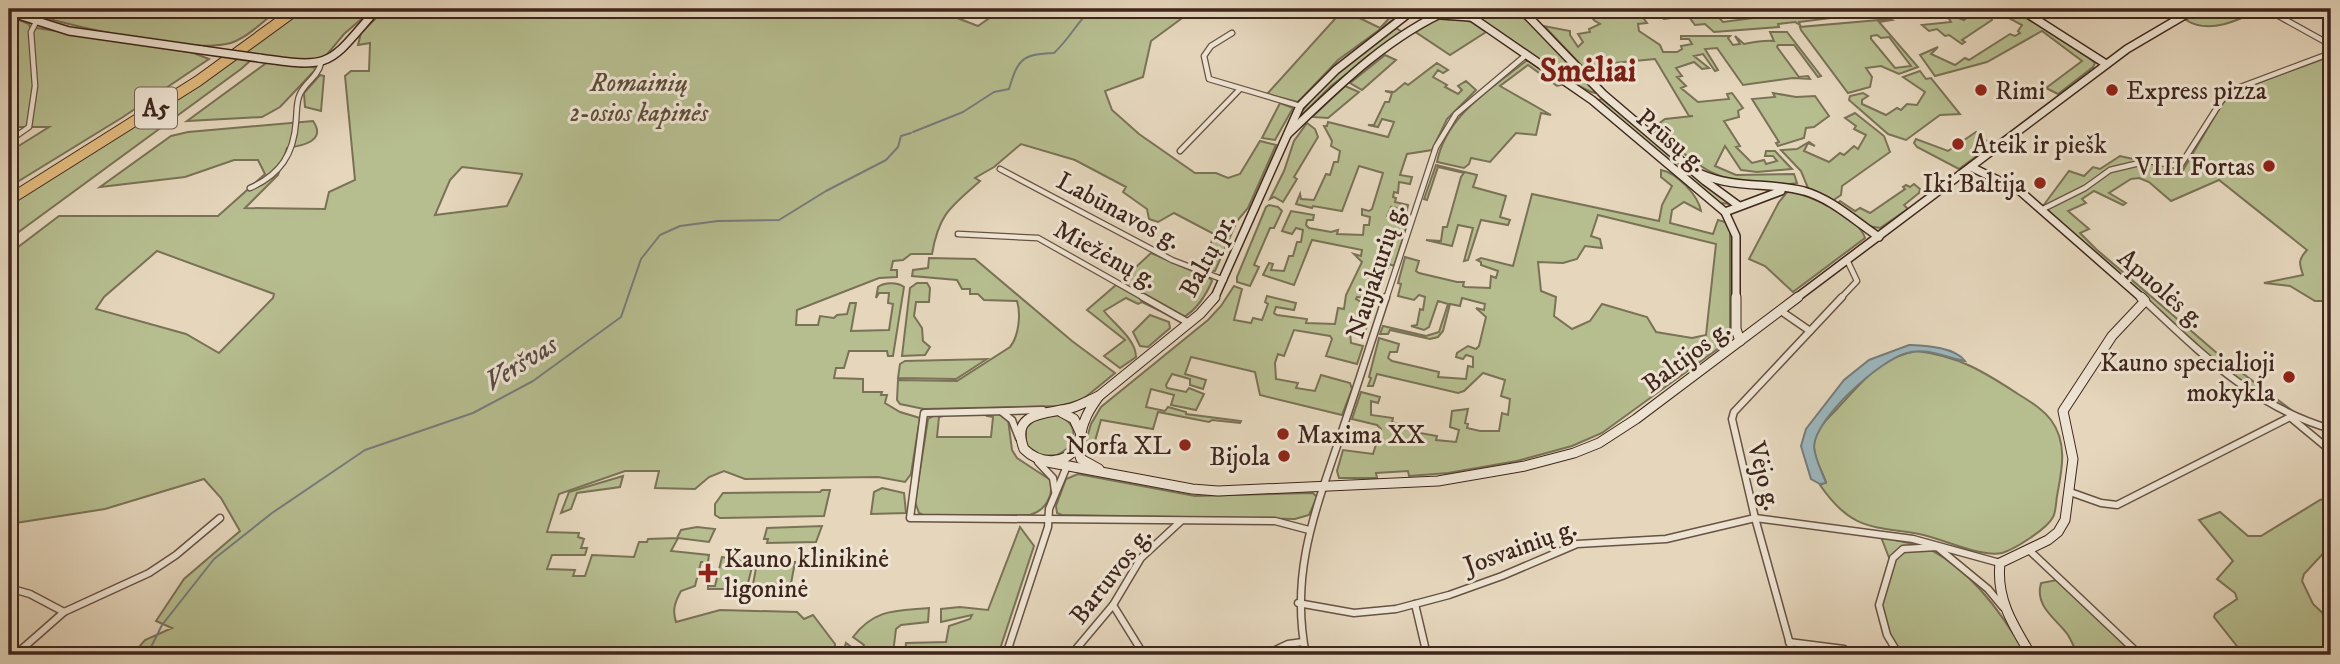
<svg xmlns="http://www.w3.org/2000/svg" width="2340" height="664" viewBox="0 0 2340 664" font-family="'IM FELL DW Pica',serif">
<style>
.green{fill:#b6bd8f;stroke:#7a7256;stroke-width:2;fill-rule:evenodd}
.water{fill:#9bb6bc;stroke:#767c7c;stroke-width:2}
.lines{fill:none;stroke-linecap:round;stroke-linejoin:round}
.stream{stroke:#767c7c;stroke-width:2}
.street-far1-casing{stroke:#685244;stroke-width:7}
.street-casing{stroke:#685244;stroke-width:9}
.secondary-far1-casing{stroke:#3f261c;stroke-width:10}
.secondary-casing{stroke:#3f261c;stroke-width:11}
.highway-casing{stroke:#3f261c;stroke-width:12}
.street-far1{stroke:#eee4d3;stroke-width:4.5}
.street{stroke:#eee4d3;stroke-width:6}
.secondary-far1{stroke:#eee4d3;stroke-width:7}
.secondary{stroke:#eee4d3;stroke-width:9}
.highway{stroke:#e2bb7e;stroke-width:10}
.secondary-bridge-casing{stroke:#3f261c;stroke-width:10;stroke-linecap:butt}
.secondary-bridge{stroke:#eee4d3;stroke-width:7}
.poi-dot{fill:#8f2418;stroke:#eee4d3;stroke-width:2.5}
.labels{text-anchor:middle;stroke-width:6;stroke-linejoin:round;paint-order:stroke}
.shield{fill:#eee4d3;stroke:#745f53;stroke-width:2}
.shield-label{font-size:24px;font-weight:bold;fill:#3f261c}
.park-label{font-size:26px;font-style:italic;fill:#5d4c39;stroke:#eee4d3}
.poi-label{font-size:26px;fill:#3f261c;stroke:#eee4d3;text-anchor:start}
.street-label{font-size:26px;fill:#3f261c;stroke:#eee4d3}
.water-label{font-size:28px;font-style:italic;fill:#564a44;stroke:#eee4d3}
.district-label{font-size:33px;font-weight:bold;fill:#7a1f14;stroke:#eee4d3}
</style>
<rect width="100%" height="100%" fill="#e5d6bc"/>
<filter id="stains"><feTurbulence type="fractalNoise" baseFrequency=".00286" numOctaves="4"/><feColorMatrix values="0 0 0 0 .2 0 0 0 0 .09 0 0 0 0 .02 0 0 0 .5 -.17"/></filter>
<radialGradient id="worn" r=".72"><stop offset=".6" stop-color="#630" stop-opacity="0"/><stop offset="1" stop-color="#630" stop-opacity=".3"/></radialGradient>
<g class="green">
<path d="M 16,9 L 279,9 C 264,20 245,41 226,44 C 181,53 62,24 16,9 Z"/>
<polygon points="304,9 373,9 344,34 325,57 309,62 247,53 240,58 251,60 241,69 9,239 9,204 181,96"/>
<path d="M 385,9 L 934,9 L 978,26 L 1002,9 L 1248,9 C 1233,17 1223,17 1208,10 L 1197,16 L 1185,16 L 1151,41 L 1143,77 L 1105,91 L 1112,110 L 1139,134 L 1195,173 L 1216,173 L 1228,178 L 1240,174 L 1260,141 L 1276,145 L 1248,208 L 1237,221 L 1215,271 L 1202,270 L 1214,234 L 1174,213 L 1158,222 L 1149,219 L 1147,209 L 1123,192 L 1126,187 L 1075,160 L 1021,144 L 994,167 L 975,178 L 980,181 C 951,207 939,213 932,254 L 911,254 L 903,260 L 893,261 L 891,270 L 897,270 L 897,277 L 879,278 L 797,310 L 796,325 L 818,325 L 820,316 L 834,318 L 837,315 L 847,314 L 850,303 L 856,303 L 851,331 L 889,330 L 893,304 L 888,303 L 889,293 L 879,293 L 876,298 L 878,287 C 884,282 898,282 904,287 L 893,356 L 888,356 L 887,351 L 849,351 L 844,368 L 836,368 L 834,378 L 863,379 L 863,392 L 882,392 L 881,395 L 887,395 L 885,403 L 900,412 L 920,418 L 911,474 L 905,482 L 878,477 L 745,479 L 724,471 L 709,477 L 695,489 L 655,488 L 659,471 L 625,471 L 559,494 L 547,532 L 579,533 L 578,537 L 584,539 L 581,548 L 587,548 L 585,555 L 552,555 L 547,569 L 575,570 L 573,576 L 585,576 L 592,555 L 634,557 L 639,542 L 647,542 L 648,539 L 677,538 L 681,530 L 697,527 L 715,529 L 709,542 L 678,538 L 671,551 L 709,555 L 708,562 L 701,562 L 695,586 L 681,591 C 675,602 672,610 676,622 L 720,610 L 797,612 L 804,619 L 813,615 L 835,644 L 835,650 L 844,649 L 846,643 L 859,653 L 864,645 L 853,637 C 875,608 897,611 929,608 L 928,622 L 901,625 L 896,629 L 893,653 L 905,653 L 906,643 L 946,642 L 949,626 L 970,619 L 972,615 L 941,622 L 941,609 L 960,607 L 988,610 L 1020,527 L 1034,546 L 998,655 L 132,655 L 145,640 L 172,628 L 156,621 L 184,579 L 240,531 L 221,498 L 204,479 L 105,509 L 9,524 L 9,254 L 59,216 L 218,216 L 265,174 L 258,160 L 234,160 L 185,177 L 100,187 L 171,136 L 188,132 L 313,121 C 327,141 302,146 287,148 L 278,175 L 245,208 L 325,209 L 329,192 L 355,180 L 345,76 L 351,71 L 369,71 L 370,43 L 358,45 L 361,33 ZM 462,167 L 522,174 L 522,175 L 507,206 L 435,215 L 450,180 ZM 157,251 L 274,294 L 273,298 L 219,353 L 186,334 L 96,309 L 104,297 Z"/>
<path d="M 1464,9 L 1518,9 L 1597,93 C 1584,96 1482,21 1464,9 Z"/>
<path d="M 1583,9 L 1673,9 L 1678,17 L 1664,19 L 1661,17 L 1666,16 L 1663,12 L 1653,10 L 1641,15 L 1647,23 L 1638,24 L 1639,31 L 1660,45 L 1663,52 L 1677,52 L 1682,49 L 1681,46 L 1692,44 L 1689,39 L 1681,39 L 1681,36 L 1730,36 L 1728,38 L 1733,45 L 1740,44 L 1735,36 L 1744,44 C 1754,42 1764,40 1774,41 L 1770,32 L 1787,32 L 1821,76 L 1818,77 L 1794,45 L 1778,45 L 1777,47 L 1799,77 L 1808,76 L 1810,79 L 1793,78 L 1743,85 L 1717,48 L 1705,49 L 1718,70 L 1715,71 L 1703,54 L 1694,56 L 1709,68 L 1702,69 L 1694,62 L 1676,68 L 1682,76 L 1677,77 L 1686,86 L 1681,88 L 1698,102 L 1729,99 L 1727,94 L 1732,93 L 1743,108 L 1738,111 L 1739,117 L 1724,121 L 1740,146 L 1736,147 L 1752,163 L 1764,160 L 1766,164 L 1777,161 L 1773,156 L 1765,156 L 1766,151 L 1775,151 L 1792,169 L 1757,172 L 1741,170 L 1725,146 L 1715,166 L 1736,175 L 1794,174 L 1797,183 C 1787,185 1775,184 1764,184 C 1712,184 1691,159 1653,128 L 1665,119 L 1693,116 L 1689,116 L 1655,59 L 1582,66 L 1544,26 L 1570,31 L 1570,35 L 1578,47 L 1583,42 L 1578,34 L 1590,32 L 1589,29 L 1600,24 L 1595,21 Z"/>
<polygon points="1683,9 1711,9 1723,22 1753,18 1747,9 1766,9 1772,16 1768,9 1795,10 1786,11 1797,11 1796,9 1888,9 1890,11 1916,9 1914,12 1865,16 1862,14 1799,22 1800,25 1795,22 1778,24 1779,27 1714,32 1705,24 1695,25"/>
<polygon points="1983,9 1986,9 1992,20 1962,40 1965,42 1962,44 1949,35 1945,36 1937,29 1929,31 1922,25 1951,22 1948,17 1951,15 1964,20 1971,14 1977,15"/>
<polygon points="2013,9 2089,58 2095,63 2093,67 2058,94 2046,88 2082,61 2042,31 1987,62 1935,76 1920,55 1938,47 1931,54 1955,65 1965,58 1969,60 2010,34 2015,36 2020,33 2018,31 2022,25 1994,10"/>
<path d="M 2204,9 L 2261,9 C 2239,20 2209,35 2186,20 Z"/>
<polygon points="1343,10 1380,28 1396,11 1401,14 1338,60 1298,102 1267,94"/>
<polygon points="9,16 29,24 30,27 186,50 209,59 123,117 9,187 9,152 49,127 9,127"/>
<polygon points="1451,16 1471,22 1486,32 1450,55 1414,31 1440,17"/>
<path d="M 1890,19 L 1892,20 L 1879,22 L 1918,67 L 1899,74 L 1881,66 L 1866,68 L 1872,77 L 1870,87 L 1848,93 L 1801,30 L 1800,27 ZM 1877,35 L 1881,38 L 1889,37 L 1911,66 L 1895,68 L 1871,39 L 1871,36 Z"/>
<path d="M 1396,28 L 1402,32 L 1331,86 L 1295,122 C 1320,81 1357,57 1396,28 Z"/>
<polygon points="1385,55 1396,60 1362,90 1350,83"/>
<path d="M 2331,56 L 2331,301 L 2315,301 L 2290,286 L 2264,283 L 2303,275 C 2299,263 2298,260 2307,250 L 2219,180 L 2171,201 L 2149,182 L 2139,178 L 2131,179 L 2109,193 L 2126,203 L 2123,205 L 2094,191 L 2082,199 L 2086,203 L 2068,211 L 2089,229 L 2080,233 L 2096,249 L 2225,360 L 2294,412 L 2290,413 C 2200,360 2121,277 2043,206 L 2069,171 L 2084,176 L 2093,167 L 2100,169 L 2120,156 L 2183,170 L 2222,104 L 2233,92 Z"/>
<polygon points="269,61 317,68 280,107 262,117 187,121"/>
<path d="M 1526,61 L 1531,61 L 1564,84 L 1557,86 L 1528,65 L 1500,86 L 1551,115 L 1541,113 L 1536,135 L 1516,133 L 1490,162 L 1471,158 L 1469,164 L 1464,168 L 1437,162 C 1446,115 1491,89 1526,61 Z"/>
<polygon points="1437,63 1448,70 1443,73 1438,70 1433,77 1447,85 1445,87 1458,94 1462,90 1458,86 1466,81 1476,90 1447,119 1432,150 1407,154 1400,175 1412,177 1410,184 1399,182 1398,193 1394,192 1393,197 1396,198 1395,202 1408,205 1407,210 1391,207 1387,216 1403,222 1406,215 1410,216 1394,266 1389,264 1388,268 1374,264 1369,279 1373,281 1368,298 1357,297 1356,299 1363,303 1357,320 1368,323 1365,332 1350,332 1351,343 1363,346 1357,364 1326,356 1332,339 1330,336 1294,330 1284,356 1278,354 1275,363 1276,379 1298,383 1296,388 1315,391 1321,375 1350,383 1352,389 1342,415 1260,395 1255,372 1191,357 1185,374 1206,380 1203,389 1190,385 1190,379 1172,374 1166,385 1167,388 1186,392 1189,388 1204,394 1196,410 1171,405 1174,395 1151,389 1146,407 1165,411 1168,407 1186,412 1186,414 1241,421 1240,423 1212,420 1209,422 1158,412 1153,429 1101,420 1091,455 1087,453 1084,448 1091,424 1101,407 1208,320 1221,306 1234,286 1242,289 1234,320 1251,323 1253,318 1262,320 1268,304 1265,302 1267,296 1296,303 1294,310 1276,307 1274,313 1277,315 1307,319 1306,323 1335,324 1338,308 1344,309 1346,295 1362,262 1354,254 1361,256 1362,250 1312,240 1294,285 1263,275 1269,263 1273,264 1271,270 1284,271 1289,256 1293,256 1297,242 1301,242 1303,230 1296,228 1292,234 1282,231 1291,211 1314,215 1313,220 1307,220 1306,225 1309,228 1331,232 1338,230 1337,234 1363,235 1364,225 1369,225 1370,217 1362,215 1362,209 1369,211 1372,209 1383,173 1359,166 1342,211 1313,206 1312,208 1296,204 1300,194 1301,199 1314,200 1326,174 1330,175 1334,162 1338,162 1340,151 1331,146 1332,141 1324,126 1327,126 1328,122 1388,137 1394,122 1382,119 1378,127 1368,125 1374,125 1385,102 1389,102 1392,93 1385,91 1394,92 1405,83 1408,85"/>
<polygon points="1920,71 1926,79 1931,78 1960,114 1940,115 1906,140 1888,134 1849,100 1850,96 1863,93 1868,96 1862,100 1862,104 1886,115 1897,108 1901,110 1907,104 1917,105 1925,92 1903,77"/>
<polygon points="320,75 324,76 321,111 305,107 304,93"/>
<polygon points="1345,86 1359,92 1328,118 1312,117"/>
<polygon points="1773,93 1796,97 1815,96 1829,116 1814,127 1806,128 1804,138 1778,146 1776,143 1779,142 1752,99 1775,97"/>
<polygon points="1602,99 1733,204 1718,203 1598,100"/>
<polygon points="1280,103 1293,108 1275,140 1262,138"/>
<polygon points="1855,113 1884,136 1890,152 1842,186 1841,195 1832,201 1808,188 1801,171 1781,150 1797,149 1809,142 1815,146 1808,143 1804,151 1829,162 1840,153 1844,155 1854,146 1858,149 1866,135 1854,129 1856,126 1845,118"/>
<polygon points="1307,123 1315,129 1318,137 1294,177 1297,179 1283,202 1274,197 1270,199 1284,171 1294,141"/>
<polygon points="1976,132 1989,143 1989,147 1959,169 1917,147 1914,143 1916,139 1948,151"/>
<polygon points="1436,165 1477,175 1473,187 1506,196 1500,217 1510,220 1508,225 1481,220 1468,260 1464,261 1473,228 1458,225 1452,246 1426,240 1441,241 1443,227 1447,227 1461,177 1464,173 1438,167 1427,200 1424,199"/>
<path d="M 1661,170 C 1677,173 1698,195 1701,211 L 1684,202 L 1672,210 L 1670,223 L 1713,234 L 1718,220 L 1725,222 L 1730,231 L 1730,340 L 1602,433 L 1572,446 L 1517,461 L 1448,473 L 1409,476 L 1408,471 L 1376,473 L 1377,478 L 1339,478 L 1337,471 L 1343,450 L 1373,454 L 1381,429 L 1377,425 L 1352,419 L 1361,392 L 1380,397 L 1378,403 L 1371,401 L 1371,415 L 1393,418 L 1392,422 L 1395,423 L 1416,426 L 1414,432 L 1437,436 L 1436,440 L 1456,442 L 1459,430 L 1450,427 L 1452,411 L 1468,409 L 1465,423 L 1468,424 L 1467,428 L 1480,431 L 1499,431 L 1502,413 L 1508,415 L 1510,399 L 1501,396 L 1505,380 L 1483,373 L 1464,391 L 1458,393 L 1377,374 L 1373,386 L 1368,386 L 1371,378 L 1369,377 L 1379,338 L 1399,344 L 1397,352 L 1390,352 L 1388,358 L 1392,361 L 1439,372 L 1438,377 L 1466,379 L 1468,366 L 1473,367 L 1473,357 L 1466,355 L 1463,359 L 1456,357 L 1457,353 L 1468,346 L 1476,349 L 1479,346 L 1486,317 L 1476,308 L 1484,310 L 1485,304 L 1462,298 L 1460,306 L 1450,304 L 1443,331 L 1438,337 L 1430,339 L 1390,330 L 1388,334 L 1380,334 L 1383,326 L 1426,336 L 1439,332 L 1448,304 L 1438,301 L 1429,327 L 1424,330 L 1411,326 L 1417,325 L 1420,309 L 1423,310 L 1425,297 L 1419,295 L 1414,300 L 1398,296 L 1401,284 L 1398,283 L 1405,257 L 1419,261 L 1416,271 L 1419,273 L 1457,282 L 1464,282 L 1463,286 L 1465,287 L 1490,288 L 1491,276 L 1496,278 L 1498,271 L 1481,265 L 1481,262 L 1477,260 L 1481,258 L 1513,266 L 1532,194 L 1659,221 L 1662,205 L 1672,186 L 1661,177 ZM 1598,215 L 1716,244 L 1706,335 L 1692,338 L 1656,332 L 1647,317 L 1602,304 L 1590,321 L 1572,329 L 1554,316 L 1556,297 L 1541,291 L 1538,262 L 1563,263 L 1577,259 L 1585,246 L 1602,248 L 1600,239 L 1591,236 Z"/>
<polygon points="1914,184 1920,189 1919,193 1904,205 1908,209 1880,228 1868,226 1837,204 1840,201 1855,211 1860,208 1870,213 1905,189 1903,187 1906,185 1910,187"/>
<path d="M 1788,191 C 1809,195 1859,217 1865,238 L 1793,292 L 1765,266 L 1749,259 L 1779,202 Z"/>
<polygon points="1269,205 1278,207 1282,211 1274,228 1270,228 1254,265 1259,267 1250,286 1237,282 1237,277 1266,207"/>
<path d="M 1151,253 L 1211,279 L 1212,281 C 1206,295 1197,309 1184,317 L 1120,282 Z"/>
<path d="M 929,258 L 975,259 L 1072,341 L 1115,373 L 1082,400 L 1059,406 L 924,409 L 900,404 L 897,400 L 898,380 L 957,381 L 1010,347 C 1019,336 1021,314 1017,301 L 984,300 L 978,294 L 970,294 L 970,289 L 962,289 L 957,280 L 912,276 L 913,270 L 928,268 Z"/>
<polygon points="917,283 927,283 930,288 929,302 916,302 914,316 922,328 923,341 930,347 925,355 902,356 910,288"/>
<path d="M 1116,285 L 1173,317 L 1142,302 L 1138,304 L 1126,298 L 1104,311 C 1113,323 1136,339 1136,357 L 1120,368 L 1104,356 L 1125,340 L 1087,310 Z"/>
<polygon points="1150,315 1169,322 1170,328 1148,347 1140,346 1133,332"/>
<path d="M 1917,351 C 1958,356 1983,371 2018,394 C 2029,401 2042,408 2051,420 C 2068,443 2062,470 2057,496 C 2056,502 2056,512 2053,517 C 2047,529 2015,549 2002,553 C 1981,558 1941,538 1919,534 C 1871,526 1851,530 1820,485 L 1826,482 C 1822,471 1814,459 1814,446 C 1814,431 1826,420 1836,410 C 1860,385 1878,357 1917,351 Z"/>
<polygon points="987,359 956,379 898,378 900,364 905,361"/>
<path d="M 988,414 L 1001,414 L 1008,419 L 1012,450 L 1017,458 L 1052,481 C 1052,497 1046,510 1030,515 L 923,515 L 919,513 L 915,502 L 928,419 L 935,415 L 947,415 L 939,417 L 937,437 L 991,437 L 993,417 L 987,416 Z"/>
<path d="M 1057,415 C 1080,423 1078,446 1057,455 L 1041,456 L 1026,445 L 1026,428 L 1037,418 Z"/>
<polygon points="1078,474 1195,496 1313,493 1317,497 1309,515 1295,519 1062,515 1057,513 1056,506 1066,479"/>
<polygon points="623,476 620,487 577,493 571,509 561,513 569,492"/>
<polygon points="882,488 904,493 906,513 871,514 874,492"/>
<polygon points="822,490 830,490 824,516 720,518 715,515 715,504 723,493 820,492"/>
<polygon points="2331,497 2331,545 2304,574 2302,581 2313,604 2331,621 2331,655 2244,655 2214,617 2215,614 2237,599 2235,593 2217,579 2233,561 2199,520 2220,512 2248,536 2261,536 2320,500"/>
<polygon points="822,526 816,542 767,543 768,539 764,539 767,528"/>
<path d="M 1881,537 C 1898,541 1917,543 1933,551 C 1974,573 2004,616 2026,655 L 1901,655 L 1886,627 L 1881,606 L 1893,568 Z"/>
<polygon points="722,557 753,563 748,583 745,584 743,589 708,589 708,586 715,586"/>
<polygon points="788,562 795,562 790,589 756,589 757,584 753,584 757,563"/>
<path d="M 2057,580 L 2129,647 L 2135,655 L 2078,655 C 2075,649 2072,642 2068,635 C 2057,619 2034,607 2041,583 Z"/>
</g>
<path class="water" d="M 1909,345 C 1927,346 1954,347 1965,361 C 1947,358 1926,347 1907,353 C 1881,359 1814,419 1814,447 C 1815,459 1822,472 1826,483 L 1820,484 L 1811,479 L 1801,446 L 1806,429 L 1844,380 L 1869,360 Z"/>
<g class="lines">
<g class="stream">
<path d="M 913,132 L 963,112 L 994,92 L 1009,89 C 1018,59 1022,54 1054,53 C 1070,38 1076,24 1091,9"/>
<polyline points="147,655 162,625 214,559 272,513 365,450 473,413 533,381 621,317 641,259 660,235 680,226 718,221 779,220 826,191 886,160 898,147 901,136 911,133"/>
</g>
<g class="street-far1-casing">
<g id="street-far1">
<polyline points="1395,9 1408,14"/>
<polyline points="2266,9 2331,45"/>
<polyline points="9,22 18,16"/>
<polyline points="1232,33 1211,46 1204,56 1209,79 1300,106"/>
<polyline points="9,141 29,127 35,86 31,32 36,22"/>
<polyline points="1180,151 1240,89"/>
<polyline points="1000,169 1172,260 1224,280"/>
<path d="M 250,188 C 280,175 294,154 296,121 C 297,112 296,102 300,94 C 305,82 318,77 321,63"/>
<polyline points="2041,210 2085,188 2110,170 2148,161 2180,166 2227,92 2331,53"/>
<polyline points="958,234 1038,238 1146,299"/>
<polyline points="1386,299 1436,147 1456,114 1526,55"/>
<polyline points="1840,299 1857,281 1848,262"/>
</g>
</g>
<g class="street-casing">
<g id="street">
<polyline points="1143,297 1189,323"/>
<path d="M 2145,301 C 2202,354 2254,407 2331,429"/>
<polyline points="1781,311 1810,331"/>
<polyline points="1043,410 924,413 910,518 1275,521 1309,530"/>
<polyline points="1002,412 1012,420 1019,438"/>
<polyline points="1038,462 1053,478 1055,491"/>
<polyline points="2070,492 2101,503 2117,505 2290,417 2331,451"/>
<polyline points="2030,551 2140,655"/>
<polyline points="9,588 30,594 64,612 149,573 176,555 220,518"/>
<polyline points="2331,601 2328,601 2331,612"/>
<polyline points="1298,603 1354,613 1396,609 1449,595 1502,576 1577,544 1666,539 1755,518 1913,539 2000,563"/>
<polyline points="1415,604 1427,655"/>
<polyline points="1113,605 1144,655"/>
<polyline points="1789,642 1844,649"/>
<polyline points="15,655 64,612"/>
<polyline points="1006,655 1048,527 1049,509 1067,466"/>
<polyline points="1071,655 1113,605 1141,558 1181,521"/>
<polyline points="1265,655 1288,644 1303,642"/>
<path d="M 1306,655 C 1290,575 1314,514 1339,440 C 1355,393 1370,345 1386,297"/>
<polyline points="1793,655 1755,518 1732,419 1734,412 1842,297"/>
<polyline points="1899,655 1887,635 1879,605 1893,558 1903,549 1937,547 1988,589 2003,607"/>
</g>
</g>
<g class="secondary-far1-casing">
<g id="secondary-far1">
<polyline points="1460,9 1592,100 1725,212 1736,236 1736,299"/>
<polyline points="1521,9 1603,94 1705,181 1739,206"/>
<polyline points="2020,9 2106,64"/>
<polyline points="9,12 69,31 202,50"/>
<polyline points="1441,15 1470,17"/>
<path d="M 259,58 C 334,69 328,65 377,9"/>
<path d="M 1288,134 C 1337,87 1388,36 1451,9"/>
<polyline points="1971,167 2020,191 2143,299"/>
<path d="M 1701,174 C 1735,189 1769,182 1804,191 C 1832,199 1855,221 1879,237"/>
<polyline points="1725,212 1781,191"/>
<polyline points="1214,299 1300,106 1336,70 1414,9"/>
<polyline points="1795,299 2127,49 2195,9"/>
</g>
</g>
<g class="secondary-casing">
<g id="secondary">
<polyline points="1736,297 1736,329 1740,341"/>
<path d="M 1099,396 C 1094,403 1088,411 1085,420 C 1081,428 1081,438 1077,446 C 1065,466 1039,464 1024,449 C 1010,413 1043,414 1067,409 C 1078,407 1089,400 1099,396 Z"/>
<polyline points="1099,396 1200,314 1215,297"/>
<polyline points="1061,412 1074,419 1081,434"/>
<polyline points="1077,447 1081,459 1099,469"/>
<polyline points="1042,461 1192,489 1218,491 1438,481 1525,466 1574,453 1599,443 1636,419 1798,297"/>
<path d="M 2031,655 C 2013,625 1996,599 2000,563 L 2048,540 L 2058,532 L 2065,520 L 2073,459 L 2063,411 L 2112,336 L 2145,301 L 2141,297"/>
</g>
</g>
<g class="highway-casing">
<polyline id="highway" points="9,200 198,81 297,9"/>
</g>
<use href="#street-far1" class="street-far1"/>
<use href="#street" class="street"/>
<use href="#secondary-far1" class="secondary-far1"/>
<use href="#secondary" class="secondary"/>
<use href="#highway" class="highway"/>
<g class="secondary-bridge-casing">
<polyline id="secondary-bridge" points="202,50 259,58"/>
</g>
<use href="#secondary-bridge" class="secondary-bridge"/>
</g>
<g class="poi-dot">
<circle cx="1981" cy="90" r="7"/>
<circle cx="2112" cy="90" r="7"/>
<circle cx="1958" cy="144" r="7"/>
<circle cx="2269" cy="166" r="7"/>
<circle cx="2040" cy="183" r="7"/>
<circle cx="2289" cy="377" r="7"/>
<circle cx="1283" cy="434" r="7"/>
<circle cx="1185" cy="445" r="7"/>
<circle cx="1284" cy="456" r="7"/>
<path d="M704.5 562.5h7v7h7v7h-7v7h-7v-7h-7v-7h7z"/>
</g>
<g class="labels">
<rect class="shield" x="135" y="87.5" width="42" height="41" rx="5"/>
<g class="shield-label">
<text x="156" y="116">A5</text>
</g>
<g class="park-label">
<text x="639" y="91">Romainių<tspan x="639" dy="30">2-osios kapinės</tspan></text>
</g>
<g class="poi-label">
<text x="1995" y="99">Rimi</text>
<text x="2126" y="99">Express pizza</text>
<text x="1972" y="153">Ateik ir piešk</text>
<text x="2255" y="175" text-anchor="end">VIII Fortas</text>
<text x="2026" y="192" text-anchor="end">Iki Baltija</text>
<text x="2275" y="371" text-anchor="end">Kauno specialioji<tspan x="2275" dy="30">mokykla</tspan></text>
<text x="1297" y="443">Maxima XX</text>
<text x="1171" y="454" text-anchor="end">Norfa XL</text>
<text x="1270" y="465" text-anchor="end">Bijola</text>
<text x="724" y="567">Kauno klinikinė<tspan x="724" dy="30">ligoninė</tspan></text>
</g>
<g class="street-label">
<text transform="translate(1672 140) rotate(40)" y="9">Prūsų g.</text>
<text transform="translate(1119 210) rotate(28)" y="9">Labūnavos g.</text>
<text transform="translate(1106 254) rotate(29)" y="9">Miežėnų g.</text>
<text transform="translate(1207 255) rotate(-62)" y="9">Baltų pr.</text>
<text transform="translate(1375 271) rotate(-72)" y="9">Naujakurių g.</text>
<text transform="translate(2162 288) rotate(41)" y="9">Apuolės g.</text>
<text transform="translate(1686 356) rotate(-37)" y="9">Baltijos g.</text>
<text transform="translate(1765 476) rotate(76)" y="9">Vėjo g.</text>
<text transform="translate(1520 546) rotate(-20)" y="9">Josvainių g.</text>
<text transform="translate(1110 575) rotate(-52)" y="9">Bartuvos g.</text>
</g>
<g class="water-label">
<text transform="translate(520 362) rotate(-32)" y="10">Veršvas</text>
</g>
<g class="district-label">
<text x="1588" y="81">Smėliai</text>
</g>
</g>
<rect width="2340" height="664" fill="none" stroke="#e5d6bc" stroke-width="35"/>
<rect x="10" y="10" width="2319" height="643" fill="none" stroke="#3f261c" stroke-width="3.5"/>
<rect x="18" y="18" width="2305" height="629" fill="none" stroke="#3f261c" stroke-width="2"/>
<rect width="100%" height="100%" filter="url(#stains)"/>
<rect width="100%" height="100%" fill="url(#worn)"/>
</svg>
